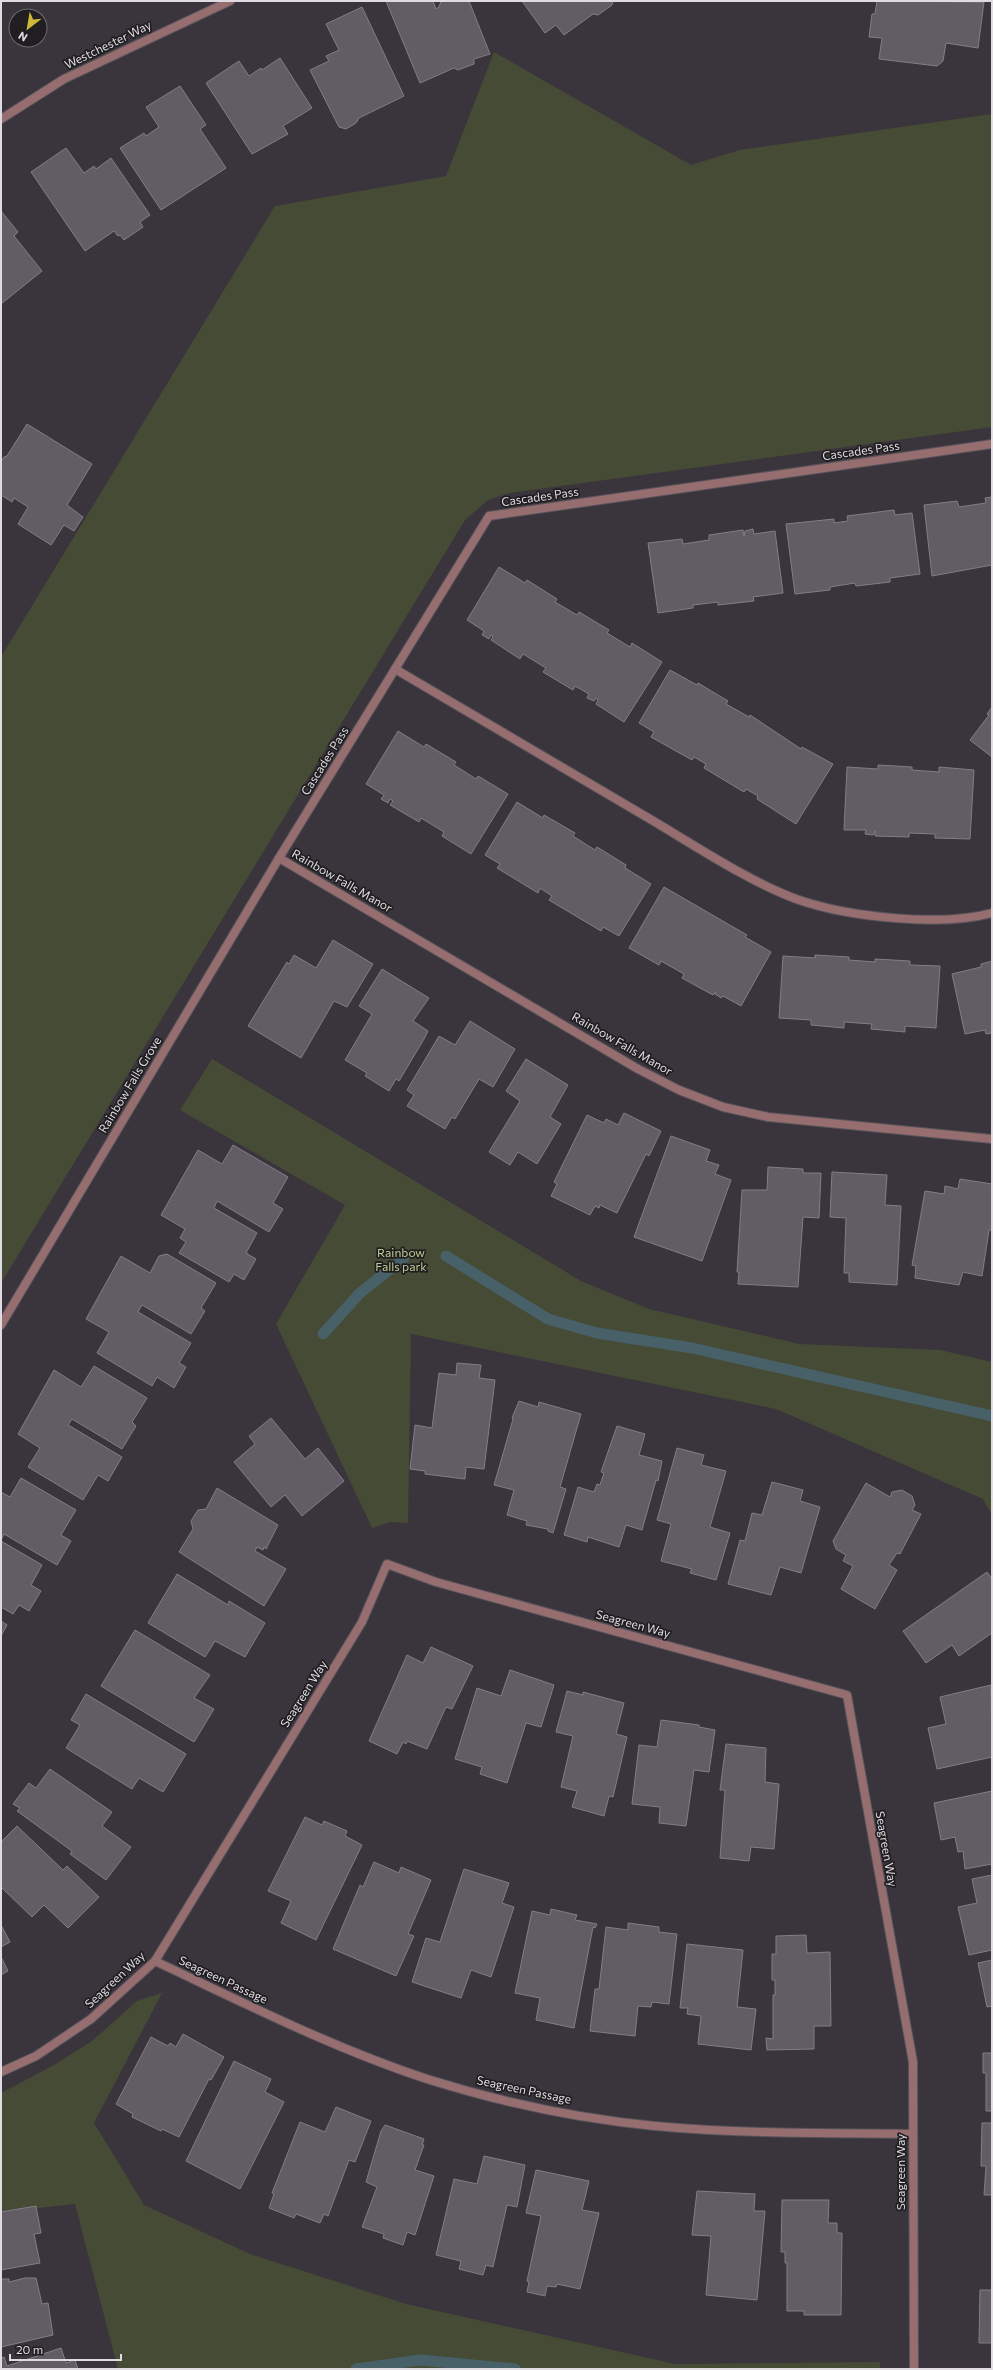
<svg xmlns="http://www.w3.org/2000/svg" width="993" height="2370" viewBox="0 0 993 2370" font-family="Commissioner,sans-serif">
<style>
.green{fill:#464b36}
.lines{fill:none;stroke-linecap:round;stroke-linejoin:round}
.stream{stroke:#486068;stroke-width:11}
.building{fill:#625d65;stroke:#837d85}
.lane-casing{stroke:#58535a;stroke-width:10}
.street-casing{stroke:#58535a;stroke-width:10}
.lane{stroke:#966e70;stroke-width:8}
.street{stroke:#966e70;stroke-width:8}
.labels{text-anchor:middle;stroke-width:3.5;stroke-linejoin:round;paint-order:stroke}
.street-label{font-size:12px;fill:#dfdce1;stroke:#201e21}
.park-label{font-size:12px;fill:#becd91;stroke:#201e21}
</style>
<rect width="100%" height="100%" fill="#3a353c"/>
<g class="green">
<polygon points="494,52 691,165 740,150 992,114 992,427 510,493 488,500 465,520 1,1283 1,657 275,206 446,176"/>
<polygon points="212,1059 581,1281 649,1309 799,1344 940,1350 992,1362 992,1515 983,1499 776,1409 411,1334 408,1523 391,1522 372,1528 276,1324 345,1205 180,1110"/>
<polygon points="162,1993 94,2123 144,2205 250,2254 406,2304 675,2364 880,2362 880,2369 118,2369 75,2204 1,2212 1,2093 54,2065 92,2041 137,2001"/>
</g>
<g class="lines">
<g class="stream">
<polyline points="446,1256 548,1319 597,1333 692,1348 992,1416"/>
<polyline points="323,1334 360,1293 404,1258"/>
<polyline points="356,2369 420,2360 515,2369"/>
</g>
</g>
<g class="building">
<polygon points="386,1 433,1 436,9 439,7 441,1 469,1 490,54 474,59 474,64 458,70 454,68 420,83"/>
<polygon points="522,1 613,1 612,5 598,15 593,14 564,35 556,25 545,33"/>
<polygon points="877,1 984,2 978,48 946,43 943,61 937,66 879,59 882,38 869,37 872,14 875,14"/>
<polygon points="362,7 404,96 359,118 356,123 346,129 339,127 310,70 329,61 326,56 339,50 326,24"/>
<polygon points="280,58 312,108 283,126 288,134 252,154 206,83 239,61 249,76 261,68 262,70"/>
<polygon points="180,86 206,125 200,129 226,168 161,210 120,148 144,133 146,136 159,127 146,107"/>
<polygon points="66,148 84,173 94,166 96,169 111,158 150,215 140,222 143,227 124,240 120,235 118,236 114,231 85,251 31,172"/>
<polygon points="1,211 18,232 14,236 42,271 1,304"/>
<polygon points="27,424 92,464 67,505 83,517 74,531 64,525 51,545 18,524 28,507 14,498 12,502 1,495 1,462 4,457 7,456"/>
<polygon points="992,497 992,565 932,576 924,505 957,501 959,507 986,503 985,498"/>
<polygon points="894,510 895,515 912,513 920,574 890,578 890,582 856,586 855,583 830,587 830,590 795,594 786,524 834,519 834,523 848,521 847,516"/>
<polygon points="753,529 754,534 775,531 783,593 753,597 754,601 718,605 718,602 693,605 693,608 658,613 648,543 682,539 683,544 709,540 709,535 743,530 744,536 745,531"/>
<polygon points="499,567 525,583 527,580 557,599 555,602 577,615 579,612 609,630 607,633 630,647 632,643 662,662 624,722 596,704 598,700 596,698 594,701 587,698 589,694 575,686 573,690 543,672 546,668 523,654 520,659 491,640 493,637 491,635 489,639 482,635 484,631 467,620"/>
<polygon points="670,670 697,685 698,683 728,701 726,704 749,717 750,715 801,749 802,747 833,764 796,824 757,799 758,796 746,789 744,792 704,768 706,764 694,757 692,760 651,737 654,732 639,723"/>
<polygon points="992,707 992,757 970,740 989,715 987,714"/>
<polygon points="398,731 424,747 426,744 456,762 454,765 476,779 478,776 508,794 471,854 442,836 444,832 421,818 419,822 390,805 393,801 390,799 388,803 381,799 384,795 366,784"/>
<polygon points="878,765 912,767 912,770 939,772 939,767 974,770 970,839 935,838 935,834 909,833 909,837 875,836 875,831 873,835 865,834 866,830 844,830 847,767 878,769"/>
<polygon points="517,802 543,818 544,815 575,833 573,836 595,850 597,847 626,865 625,868 651,884 619,936 603,927 601,931 549,900 552,896 540,888 538,893 497,868 500,864 485,855"/>
<polygon points="664,887 747,935 745,937 771,952 741,1006 723,996 721,998 715,994 716,992 713,995 682,978 684,974 661,961 659,965 629,948"/>
<polygon points="333,940 373,964 347,1007 334,1001 301,1058 248,1026 287,962 289,964 294,955 316,968"/>
<polygon points="815,955 849,957 849,960 875,962 875,959 910,961 910,965 940,966 936,1028 905,1026 905,1032 871,1029 872,1024 844,1022 844,1028 811,1025 811,1020 779,1018 783,956 815,958"/>
<polygon points="992,961 992,1033 986,1034 985,1030 965,1034 952,974 981,967 981,964"/>
<polygon points="382,969 429,998 413,1021 428,1031 424,1039 399,1081 396,1079 389,1091 365,1076 367,1073 345,1060 372,1014 359,1006"/>
<polygon points="470,1021 515,1049 493,1087 479,1079 455,1119 452,1117 445,1129 407,1106 414,1095 407,1090 439,1036 455,1045"/>
<polygon points="526,1059 568,1085 550,1117 561,1124 537,1164 518,1152 510,1165 489,1152 520,1101 506,1091"/>
<polygon points="624,1113 661,1131 649,1156 646,1154 617,1213 600,1205 599,1208 595,1206 590,1215 551,1196 557,1184 554,1182 587,1115 604,1123 606,1119 618,1125"/>
<polygon points="671,1136 710,1150 706,1161 719,1165 715,1174 731,1180 702,1261 634,1237"/>
<polygon points="233,1145 288,1177 273,1203 283,1209 269,1232 217,1201 214,1208 257,1233 246,1253 256,1259 244,1280 234,1274 229,1282 179,1253 186,1242 180,1238 185,1229 161,1215 198,1150 222,1164"/>
<polygon points="768,1167 803,1169 803,1173 821,1173 819,1218 803,1217 798,1287 738,1284 739,1272 737,1272 742,1190 767,1190"/>
<polygon points="832,1172 887,1175 885,1205 901,1206 897,1285 849,1282 849,1273 844,1273 846,1218 830,1217"/>
<polygon points="960,1179 992,1184 992,1230 989,1230 982,1276 963,1272 959,1285 915,1278 916,1266 912,1265 925,1191 944,1194 945,1186 958,1189"/>
<polygon points="167,1254 216,1283 201,1308 205,1311 191,1334 142,1305 138,1312 191,1343 179,1363 186,1367 174,1388 157,1377 152,1386 97,1353 109,1332 86,1319 121,1256 150,1273 159,1256"/>
<polygon points="457,1363 481,1365 479,1378 495,1380 484,1469 466,1467 465,1479 425,1474 425,1471 410,1469 415,1425 432,1428 439,1373 456,1375"/>
<polygon points="94,1366 147,1398 132,1422 136,1426 122,1449 72,1419 68,1425 122,1457 108,1481 98,1475 83,1500 28,1467 40,1448 18,1434 54,1370 81,1387"/>
<polygon points="519,1401 538,1407 539,1402 581,1414 560,1487 566,1489 553,1533 548,1531 548,1529 526,1525 527,1521 507,1515 514,1490 494,1485 513,1419 512,1418"/>
<polygon points="271,1418 305,1459 318,1448 344,1481 302,1516 285,1495 271,1507 234,1462 255,1444 249,1436"/>
<polygon points="617,1426 645,1434 639,1455 662,1461 658,1481 656,1480 642,1530 626,1525 619,1547 588,1537 587,1542 564,1535 578,1487 594,1492 597,1484 600,1485 604,1473 601,1472"/>
<polygon points="677,1448 704,1455 701,1465 726,1471 710,1527 730,1533 716,1580 690,1573 692,1569 661,1561 671,1524 657,1520"/>
<polygon points="21,1478 76,1510 61,1535 71,1541 57,1565 4,1534 1,1540 1,1492 10,1497"/>
<polygon points="772,1482 803,1490 800,1501 820,1507 801,1573 780,1567 771,1595 728,1584 740,1540 745,1541 752,1513 762,1515"/>
<polygon points="866,1483 890,1497 892,1492 902,1490 912,1496 915,1505 912,1510 921,1514 900,1554 897,1553 889,1565 897,1570 875,1609 841,1589 853,1566 843,1561 846,1555 836,1549 833,1541"/>
<polygon points="217,1488 278,1525 266,1549 264,1547 263,1550 257,1547 255,1551 286,1569 264,1606 179,1552 193,1529 191,1521 198,1510 206,1509"/>
<polygon points="1,1541 42,1565 31,1585 41,1591 29,1611 19,1605 13,1614 1,1607"/>
<polygon points="987,1572 992,1579 992,1633 959,1656 952,1645 926,1663 903,1631"/>
<polygon points="177,1574 228,1605 229,1601 265,1623 245,1657 215,1641 205,1657 148,1623"/>
<polygon points="1,1621 7,1625 1,1636"/>
<polygon points="135,1630 210,1675 194,1698 214,1709 194,1742 101,1686"/>
<polygon points="431,1647 473,1666 452,1709 446,1707 427,1749 407,1741 406,1744 403,1742 397,1754 369,1741 407,1655 423,1663"/>
<polygon points="510,1670 554,1685 541,1727 526,1723 507,1783 480,1774 482,1767 455,1759 477,1688 501,1696"/>
<polygon points="991,1685 992,1757 937,1769 928,1728 946,1724 940,1697"/>
<polygon points="567,1691 583,1695 583,1692 624,1703 616,1734 627,1737 613,1797 609,1796 604,1816 572,1807 577,1791 561,1787 573,1736 556,1732"/>
<polygon points="86,1694 186,1754 163,1792 139,1778 132,1789 66,1748 80,1725 71,1720"/>
<polygon points="661,1720 699,1725 699,1727 715,1730 709,1772 694,1770 686,1826 659,1823 660,1807 632,1804 639,1745 657,1747"/>
<polygon points="726,1744 766,1748 765,1782 779,1784 774,1849 751,1847 749,1861 720,1858 725,1790 720,1790"/>
<polygon points="50,1769 112,1812 102,1826 131,1847 106,1880 70,1854 72,1851 17,1811 20,1808 13,1804 29,1783 36,1788"/>
<polygon points="992,1791 992,1864 965,1869 963,1851 958,1852 955,1837 941,1840 934,1803"/>
<polygon points="305,1817 322,1825 324,1821 347,1831 345,1836 362,1845 316,1940 281,1923 291,1901 268,1891"/>
<polygon points="17,1826 63,1870 67,1866 99,1897 68,1928 44,1905 32,1917 1,1887 1,1842"/>
<polygon points="374,1862 399,1873 401,1867 431,1880 408,1934 414,1936 396,1976 333,1949 360,1885 363,1887"/>
<polygon points="464,1869 509,1883 502,1903 514,1907 491,1977 471,1970 461,1998 412,1982 426,1938 440,1942"/>
<polygon points="992,1875 992,1950 969,1955 958,1907 977,1903 972,1879"/>
<polygon points="551,1909 577,1915 575,1920 597,1924 595,1928 593,1927 574,2028 536,2020 540,1998 515,1993 532,1911 550,1915"/>
<polygon points="628,1923 659,1927 659,1932 677,1934 669,2004 652,2002 651,2007 638,2006 635,2036 590,2031 595,1989 599,1989 606,1927 628,1930"/>
<polygon points="1,1925 10,1942 1,1947"/>
<polygon points="806,1935 807,1953 830,1952 831,2026 814,2026 814,2049 767,2050 766,2038 773,2039 773,1995 775,1995 775,1980 772,1980 772,1954 776,1954 776,1936"/>
<polygon points="687,1944 743,1950 737,2007 756,2009 751,2050 698,2044 701,2016 687,2014 688,2008 680,2008"/>
<polygon points="1,1957 8,1971 1,1975"/>
<polygon points="992,1960 992,2006 987,2007 978,1963"/>
<polygon points="183,2034 224,2057 211,2080 209,2079 179,2137 162,2129 161,2131 132,2117 133,2114 116,2104 151,2037 168,2046 170,2043 176,2047"/>
<polygon points="983,2053 992,2053 992,2111 986,2111 986,2073 983,2073"/>
<polygon points="234,2061 271,2079 265,2092 284,2102 240,2189 186,2161"/>
<polygon points="336,2107 371,2121 355,2162 349,2160 328,2216 324,2214 320,2223 296,2214 294,2218 269,2208 274,2194 272,2193 300,2122 325,2132"/>
<polygon points="982,2123 992,2123 992,2195 984,2195 986,2166 981,2166"/>
<polygon points="385,2125 424,2139 422,2145 424,2145 415,2170 434,2176 415,2235 407,2232 403,2245 383,2238 384,2234 362,2227 377,2187 366,2182 381,2131"/>
<polygon points="484,2156 525,2165 517,2207 507,2205 493,2267 486,2265 483,2275 459,2269 461,2261 436,2255 454,2179 477,2184"/>
<polygon points="536,2170 589,2181 582,2210 599,2213 580,2289 557,2284 556,2287 547,2286 545,2296 527,2292 529,2282 527,2281 541,2216 526,2213"/>
<polygon points="697,2191 755,2194 754,2211 765,2211 757,2300 706,2295 711,2236 692,2235"/>
<polygon points="782,2200 829,2200 828,2223 837,2223 837,2233 842,2233 841,2315 804,2315 804,2311 787,2311 787,2263 785,2263 785,2252 781,2252"/>
<polygon points="36,2206 41,2233 34,2234 40,2263 1,2270 1,2212"/>
<polygon points="25,2278 36,2278 42,2304 48,2303 53,2335 1,2347 1,2279 9,2279 9,2282"/>
<polygon points="980,2290 992,2290 992,2343 979,2343"/>
<polygon points="61,2348 66,2363 75,2360 78,2369 1,2369 1,2358 4,2357 7,2366"/>
</g>
<g class="lines">
<g class="lane-casing">
<path id="lane" d="M 395,669 C 480,719 565,769 650,819 C 694,845 751,883 799,900 C 849,917 940,927 992,913"/>
</g>
<g class="street-casing">
<g id="street">
<polyline points="1,119 64,79 230,1"/>
<polyline points="279,858 638,1069 679,1090 723,1107 768,1117 992,1139"/>
<polyline points="1,1325 279,858 489,516 992,444"/>
<path d="M 155,1961 C 244,2003 333,2048 427,2079 C 500,2102 579,2119 655,2126 C 741,2134 827,2133 913,2134"/>
<polyline points="1,2072 36,2056 91,2019 155,1961 362,1622 387,1564 436,1582 847,1695 913,2062 914,2369"/>
</g>
</g>
<use href="#lane" class="lane"/>
<use href="#street" class="street"/>
</g>
<g class="labels">
<g class="street-label">
<text transform="translate(108 45) rotate(-26)" y="4">Westchester Way</text>
<text transform="translate(861 451) rotate(-8)" y="4">Cascades Pass</text>
<text transform="translate(540 497) rotate(-8)" y="4">Cascades Pass</text>
<text transform="translate(325 761) rotate(-58)" y="4">Cascades Pass</text>
<text transform="translate(342 881) rotate(30)" y="4">Rainbow Falls Manor</text>
<text transform="translate(622 1044) rotate(30)" y="4">Rainbow Falls Manor</text>
<text transform="translate(130 1085) rotate(-59)" y="4">Rainbow Falls Grove</text>
<text transform="translate(633 1624) rotate(15)" y="4">Seagreen Way</text>
<text transform="translate(304 1694) rotate(-58)" y="4">Seagreen Way</text>
<text transform="translate(886 1849) rotate(80)" y="4">Seagreen Way</text>
<text transform="translate(115 1980) rotate(-43)" y="4">Seagreen Way</text>
<text transform="translate(223 1980) rotate(25)" y="4">Seagreen Passage</text>
<text transform="translate(524 2090) rotate(12)" y="4">Seagreen Passage</text>
<text transform="translate(901 2172) rotate(-90)" y="4">Seagreen Way</text>
</g>
<g class="park-label">
<text x="401" y="1257">Rainbow<tspan x="401" dy="14">Falls park</tspan></text>
</g>
</g>
<rect width="993" height="2370" fill="none" stroke="#dfdce1" stroke-width="4"/>
<g transform="translate(28 28) rotate(211)"><circle r="19" fill="#201e21" stroke="#6c6a6e"/>
<path d="M0-3L7 15L0 10L-7 15Z" fill="#ceb837"/>
<text y="-6" font-size="11" font-weight="bold" text-anchor="middle" fill="#dfdce1">N</text>
</g>
<path d="M10 2354v6h111v-6" fill="none" stroke="#dfdce1" stroke-width="2"/>
<text x="16" y="2354" font-size="12" fill="#dfdce1" stroke="#201e21" stroke-width="3" paint-order="stroke">20 m</text>
</svg>
